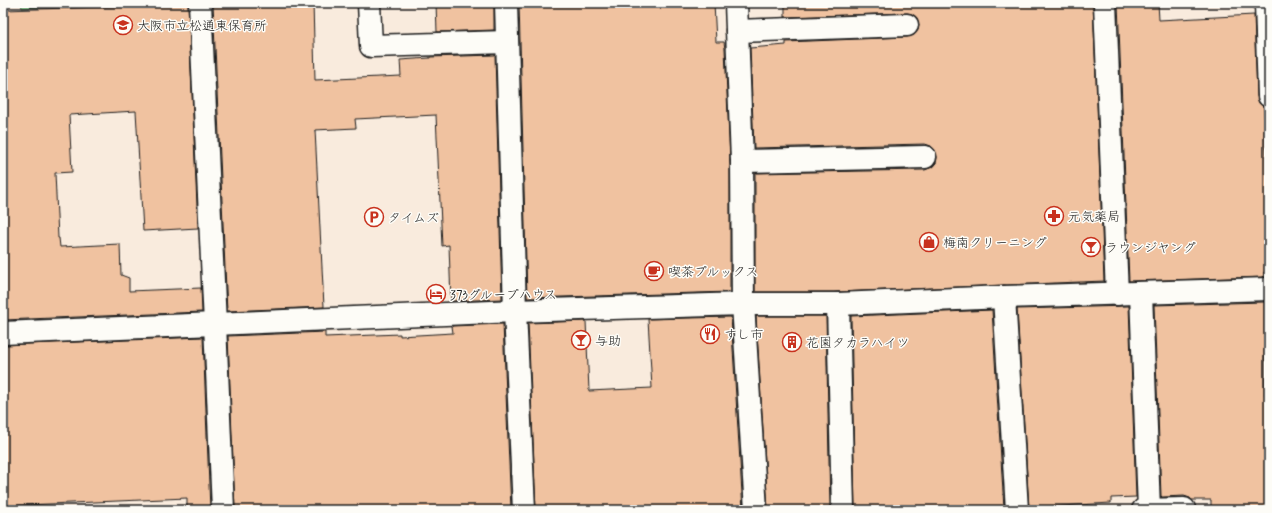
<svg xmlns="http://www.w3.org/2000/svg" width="1272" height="513" viewBox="0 0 1272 513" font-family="Mynerve,'Klee One',sans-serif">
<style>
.green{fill:#9cdaa1;stroke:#5c7b5e}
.building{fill:#f0c2a0;stroke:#1c1c1c}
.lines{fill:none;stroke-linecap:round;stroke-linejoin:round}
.minor-casing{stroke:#1c1c1c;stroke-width:25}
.minor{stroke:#fdfcf7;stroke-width:22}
.labels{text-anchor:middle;stroke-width:3;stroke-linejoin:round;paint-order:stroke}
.poi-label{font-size:13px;fill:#1c1c1c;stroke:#fdfcf7;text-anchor:start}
</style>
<rect width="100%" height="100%" fill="#f9ebdd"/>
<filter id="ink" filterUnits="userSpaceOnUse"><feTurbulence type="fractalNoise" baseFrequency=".025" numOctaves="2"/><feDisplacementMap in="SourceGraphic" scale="8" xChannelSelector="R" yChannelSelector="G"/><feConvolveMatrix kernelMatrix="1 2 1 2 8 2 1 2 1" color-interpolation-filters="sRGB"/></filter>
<g filter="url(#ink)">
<polygon class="green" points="21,3 100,3 100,4 22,8"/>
<g class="building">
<polygon points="136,3 188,3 198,228 143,231 136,111 69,115 72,172 55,173 58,238 59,238 60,247 120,244 121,275 129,278 129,291 201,288 202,312 3,320 3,10 136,6"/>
<polygon points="213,3 313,3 315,80 401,76 400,60 430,58 430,57 495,55 502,299 451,301 449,245 442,246 436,115 355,119 356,128 315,130 324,307 227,311"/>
<polygon points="436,3 494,3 494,30 437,32"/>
<polygon points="519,3 714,3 716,42 724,42 725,49 730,161 730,292 527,298"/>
<polygon points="785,3 1093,3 1104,281 838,292 755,292 755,173 925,170 932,167 936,163 937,157 935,150 931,146 925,144 754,148 750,48 786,45 786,42 907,37 914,35 918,30 919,25 917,18 912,14 907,13 785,17"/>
<polygon points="1118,3 1158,3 1159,20 1254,15 1257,96 1259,103 1264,107 1269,222 1269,272 1264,272 1264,277 1129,281"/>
<polygon points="1265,302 1265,395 1269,395 1269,510 1211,510 1211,500 1192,500 1190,498 1184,496 1162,497 1161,496 1154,305"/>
<polygon points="1129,306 1136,497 1111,498 1111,503 1029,508 1017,309"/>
<polygon points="992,310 1004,509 855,510 851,316"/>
<polygon points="756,316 826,316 830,510 768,510"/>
<polygon points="731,317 743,510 536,510 528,323 586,321 589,391 652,388 648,319"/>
<polygon points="503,324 511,510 235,510 228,336 325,332 325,337 400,334 400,336 453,333 452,326"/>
<polygon points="203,337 210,510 187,510 187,498 3,506 3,345"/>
</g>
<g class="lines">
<g class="minor-casing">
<g id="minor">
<polyline points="200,3 215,324 223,510"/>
<polyline points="369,3 371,46 507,42"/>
<polyline points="506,3 515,311 524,510"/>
<polyline points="736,3 742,161 743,304 756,510"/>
<polyline points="1105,3 1117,294"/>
<polyline points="1266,3 1269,96"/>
<polyline points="737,31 907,25"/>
<polyline points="742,161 925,157"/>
<polyline points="1141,293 1149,510"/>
<polyline points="1004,297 1017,510"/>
<polyline points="838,304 843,510"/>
<polyline points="3,333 515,311 743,304 838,304 1004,297 1269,289"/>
<polyline points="1143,510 1184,509"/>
</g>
</g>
<use href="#minor" class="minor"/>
</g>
</g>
<defs>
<g id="school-ring" transform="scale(1)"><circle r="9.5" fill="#fdfcf7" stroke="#c8321e" stroke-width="1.5"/><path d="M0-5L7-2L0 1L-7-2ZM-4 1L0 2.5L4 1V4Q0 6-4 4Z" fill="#c8321e"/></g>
<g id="pharmacy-ring" transform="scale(1)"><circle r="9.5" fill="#fdfcf7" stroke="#c8321e" stroke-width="1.5"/><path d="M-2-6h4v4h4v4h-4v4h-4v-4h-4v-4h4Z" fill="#c8321e"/></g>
<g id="parking-ring" transform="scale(1)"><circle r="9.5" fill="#fdfcf7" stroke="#c8321e" stroke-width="1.5"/><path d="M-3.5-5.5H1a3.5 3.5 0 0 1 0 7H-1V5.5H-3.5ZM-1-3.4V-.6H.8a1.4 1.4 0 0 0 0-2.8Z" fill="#c8321e"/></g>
<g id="shop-ring" transform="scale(1)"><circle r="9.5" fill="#fdfcf7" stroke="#c8321e" stroke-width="1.5"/><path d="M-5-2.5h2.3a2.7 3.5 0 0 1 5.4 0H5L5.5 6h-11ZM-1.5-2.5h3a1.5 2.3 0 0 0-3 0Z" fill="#c8321e"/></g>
<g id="bar-ring" transform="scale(1)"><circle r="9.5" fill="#fdfcf7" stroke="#c8321e" stroke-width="1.5"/><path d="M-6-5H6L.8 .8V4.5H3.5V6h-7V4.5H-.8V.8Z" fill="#c8321e"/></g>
<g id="cafe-ring" transform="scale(1)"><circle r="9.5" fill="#fdfcf7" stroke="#c8321e" stroke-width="1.5"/><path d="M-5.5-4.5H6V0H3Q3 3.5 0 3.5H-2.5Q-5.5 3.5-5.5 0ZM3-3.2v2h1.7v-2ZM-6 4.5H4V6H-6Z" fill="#c8321e"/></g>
<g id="hotel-ring" transform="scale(1)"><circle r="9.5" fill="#fdfcf7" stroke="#c8321e" stroke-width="1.5"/><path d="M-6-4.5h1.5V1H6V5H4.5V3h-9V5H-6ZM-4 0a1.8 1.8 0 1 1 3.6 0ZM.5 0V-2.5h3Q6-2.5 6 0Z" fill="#c8321e"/></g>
<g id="restaurant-ring" transform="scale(1)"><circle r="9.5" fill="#fdfcf7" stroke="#c8321e" stroke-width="1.5"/><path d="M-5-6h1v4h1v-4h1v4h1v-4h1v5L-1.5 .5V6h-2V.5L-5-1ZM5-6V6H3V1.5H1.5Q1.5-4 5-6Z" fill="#c8321e"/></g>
<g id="building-ring" transform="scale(1)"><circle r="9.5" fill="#fdfcf7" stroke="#c8321e" stroke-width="1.5"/><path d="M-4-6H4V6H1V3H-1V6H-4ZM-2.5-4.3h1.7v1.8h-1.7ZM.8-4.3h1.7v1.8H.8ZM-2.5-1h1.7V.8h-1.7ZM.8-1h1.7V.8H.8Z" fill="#c8321e"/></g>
</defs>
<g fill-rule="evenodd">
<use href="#school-ring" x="123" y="25"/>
<use href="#pharmacy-ring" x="1054" y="216"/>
<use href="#parking-ring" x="374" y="217"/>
<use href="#shop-ring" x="929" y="242"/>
<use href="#bar-ring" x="1091" y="247"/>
<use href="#cafe-ring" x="654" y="271"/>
<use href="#hotel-ring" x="436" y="294"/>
<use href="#restaurant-ring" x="710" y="334"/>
<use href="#bar-ring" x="581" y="340"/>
<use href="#building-ring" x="792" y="342"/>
</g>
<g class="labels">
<g class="poi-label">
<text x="137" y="30">大阪市立松通東保育所</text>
<text x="1068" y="221">元気薬局</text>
<text x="388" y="222">タイムズ</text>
<text x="943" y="247">梅南クリーニング</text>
<text x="1105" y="252">ラウンジヤング</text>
<text x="668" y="276">喫茶ブルックス</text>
<text x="450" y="299">373グループハウス</text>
<text x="724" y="339">すし市</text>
<text x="595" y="345">与助</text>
<text x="806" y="347">花園タカラハイツ</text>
</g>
</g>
<rect width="1272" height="513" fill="none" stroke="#fdfcf7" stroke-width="16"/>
<rect x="8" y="8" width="1256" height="497" fill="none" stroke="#1c1c1c" stroke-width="1.5" filter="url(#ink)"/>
</svg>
